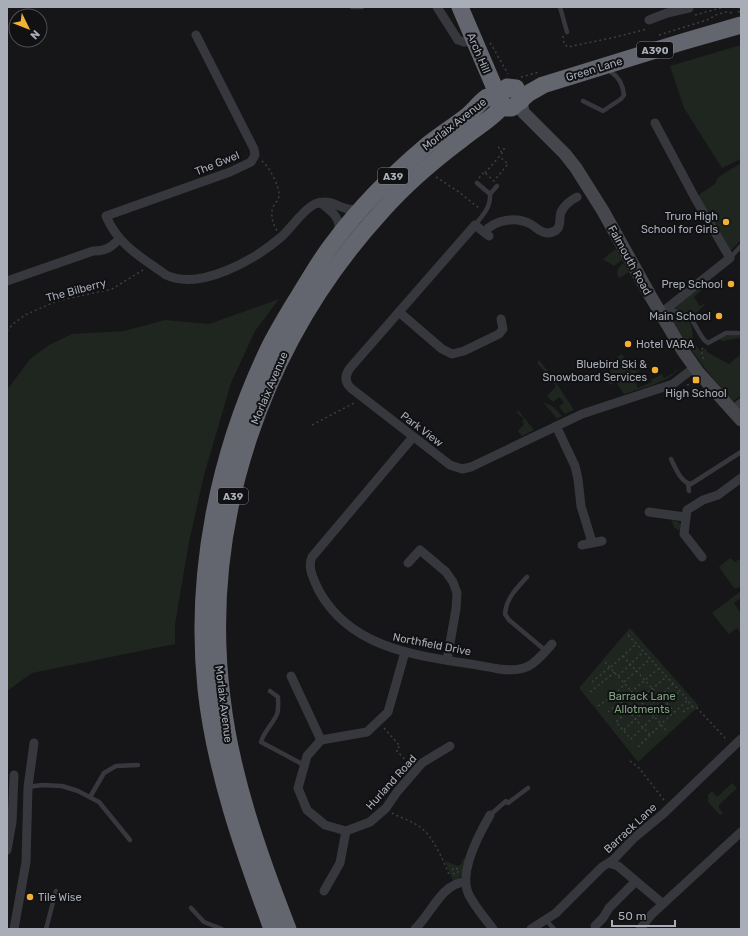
<svg xmlns="http://www.w3.org/2000/svg" width="748" height="936" viewBox="0 0 748 936" font-family="Rubik,sans-serif">
<style>
.green{fill:#1e261f}
.lines{fill:none;stroke-linecap:round;stroke-linejoin:round}
.path{stroke:#3d3f44;stroke-width:1.5;stroke-dasharray:2 3;stroke-linecap:butt}
.lane{stroke:#37383d;stroke-width:4.5}
.street{stroke:#37383d;stroke-width:9}
.secondary{stroke:#45474d;stroke-width:13}
.highway{stroke:#63666e;stroke-width:17}
.poi-dot{fill:#f2b134;stroke:#111113;stroke-width:1.5}
.labels{text-anchor:middle;stroke-width:4;stroke-linejoin:round;paint-order:stroke}
.shield{fill:#111113;stroke:#7b7e86;stroke-width:1}
.shield-label{font-size:10px;font-weight:bold;fill:#a8adb8}
.street-label{font-size:11px;fill:#a8adb8;stroke:#111113}
.poi-label{font-size:11px;fill:#a8adb8;stroke:#111113;text-anchor:end}
.park-label{font-size:11px;fill:#7fa381;stroke:#111113}
</style>
<rect width="100%" height="100%" fill="#161618"/>
<g class="green">
<polygon points="741,45 741,159 722,168 684,108 670,66"/>
<polygon points="741,163 741,240 729,252 697,196 715,184 717,179 720,176"/>
<polygon points="616,249 622,260 614,266 606,261 603,260 610,253"/>
<path d="M 624,263 L 629,272 L 619,278 C 615,271 618,267 624,263 Z"/>
<polygon points="700,287 702,290 694,297 700,306 704,304 705,305 698,311 699,314 694,317 676,308 675,306"/>
<polygon points="279,299 255,331 231,383 204,475 189,542 175,624 175,644 32,673 7,691 7,390 30,359 49,345 72,334 124,331 165,320 209,324"/>
<path d="M 674,313 L 689,321 C 696,333 688,338 701,351 L 706,348 L 707,352 L 729,364 L 741,354 L 741,395 L 733,402 C 710,375 688,348 670,317 L 672,314 Z"/>
<polygon points="732,334 740,334 741,338 721,341 720,337"/>
<path d="M 622,354 L 626,360 L 629,358 L 636,371 L 644,368 L 633,375 L 638,388 L 652,382 L 651,380 L 662,374 L 664,378 L 674,373 L 676,369 L 677,370 C 672,381 636,390 624,394 L 616,382 L 610,385 L 606,379 L 612,375 L 608,366 L 619,360 L 617,357 Z"/>
<polygon points="539,360 551,375 574,410 565,414 559,407 564,402 559,397 553,402 547,396 556,386 550,377 537,363"/>
<polygon points="543,402 552,406 562,416 557,419"/>
<polygon points="518,410 534,430 522,436 518,431 524,424 522,421 524,419 521,416 520,416 517,412"/>
<polygon points="671,520 677,521 681,524 679,531 674,527"/>
<polygon points="730,558 735,562 739,559 741,561 741,586 738,588 734,588 719,567"/>
<polygon points="741,591 741,598 734,603 741,614 741,634 737,628 729,634 712,613"/>
<polygon points="630,628 699,706 638,762 579,688"/>
<polygon points="732,783 737,788 719,805 719,808 723,813 720,815 708,802 708,795 712,791 717,797"/>
<polygon points="464,858 466,859 462,876 453,881 445,861 458,866 461,864"/>
</g>
<g class="lines">
<g class="path">
<polyline points="738,12 740,11 739,7"/>
<polyline points="695,15 724,7"/>
<polyline points="659,35 707,20 718,14 726,12 734,13"/>
<polyline points="563,36 564,44 568,47 616,37 647,29"/>
<polyline points="490,43 494,49 508,74"/>
<polyline points="521,77 539,72"/>
<polyline points="498,147 501,149 501,154"/>
<path d="M 262,161 C 269,167 280,186 279,196 C 278,201 275,203 273,207 C 270,215 273,224 277,231"/>
<polyline points="485,173 504,151 504,147"/>
<polyline points="436,177 459,192 480,209"/>
<polyline points="479,178 484,172 494,181 508,164 499,156"/>
<polyline points="7,331 13,324 25,315 57,301 112,289 143,270"/>
<polyline points="703,348 701,350 704,361"/>
<polyline points="687,385 695,383"/>
<polyline points="740,385 741,385"/>
<polyline points="409,423 411,418 414,415"/>
<polyline points="312,425 356,402"/>
<polyline points="628,635 680,691 692,706"/>
<polyline points="623,656 659,696"/>
<polyline points="605,662 661,724"/>
<polyline points="611,667 636,644"/>
<polyline points="618,676 643,652"/>
<polyline points="592,682 610,667"/>
<polyline points="624,682 650,659"/>
<polyline points="590,692 615,672"/>
<polyline points="614,695 629,710"/>
<polyline points="640,699 666,677"/>
<polyline points="640,700 616,722 631,739 680,691"/>
<polyline points="667,704 675,712"/>
<polyline points="598,706 614,695 625,684"/>
<polyline points="628,711 650,735"/>
<polyline points="608,712 658,669"/>
<path d="M 683,712 C 688,708 691,705 697,708 L 727,740"/>
<polyline points="661,725 667,731"/>
<polyline points="384,728 400,746 396,750 410,765"/>
<polyline points="624,730 673,684"/>
<polyline points="638,747 661,724 687,701"/>
<polyline points="630,761 639,768 664,800"/>
<path d="M 392,813 C 401,818 412,821 420,827 C 433,836 444,862 450,877"/>
<circle cx="455" cy="871" r="3"/>
</g>
<g class="lane">
<polyline points="352,7 362,7"/>
<polyline points="560,7 567,32"/>
<path d="M 583,101 L 603,111 L 621,99 L 624,95 C 623,85 619,77 611,72 L 610,68"/>
<polyline points="490,194 497,186"/>
<path d="M 475,225 C 483,215 491,207 490,194 L 477,183"/>
<polyline points="730,258 741,246"/>
<path d="M 667,308 C 675,311 685,313 691,319 C 697,326 701,340 708,343 L 726,333 L 738,333"/>
<path d="M 671,459 C 675,467 681,483 691,484 L 741,452"/>
<polyline points="688,484 689,491"/>
<path d="M 527,577 C 517,588 506,598 505,614 L 509,620 L 546,651"/>
<path d="M 270,691 L 278,697 C 278,703 279,709 277,714 C 273,724 264,731 261,742 L 304,765"/>
<polyline points="28,787 42,785 62,786 78,791 99,802 130,840"/>
<polyline points="90,797 104,773 116,766 138,765"/>
<polyline points="490,815 506,801 508,803 528,788"/>
<polyline points="191,908 204,922 222,929"/>
<polyline points="546,920 554,929"/>
<polyline points="46,929 56,891"/>
</g>
<g class="street">
<polyline points="437,7 458,40 464,42 474,41"/>
<polyline points="649,20 667,13 689,8"/>
<path d="M 196,35 L 254,149 L 255,155 L 251,162 L 230,172 L 106,216 C 118,245 141,257 166,275 C 200,291 254,260 280,238 C 291,229 302,210 315,204 C 334,196 343,215 361,208"/>
<polyline points="655,123 695,198 730,258 661,313"/>
<path d="M 321,203 C 332,211 343,220 338,234"/>
<path d="M 484,232 C 496,219 517,216 532,225 C 537,228 541,233 548,233 C 564,231 558,220 561,212 C 564,206 571,200 577,197"/>
<path d="M 489,236 L 475,225 L 350,368 C 344,376 345,383 352,389 L 450,465 L 462,469 L 471,467 L 582,414 L 673,384 L 695,367"/>
<path d="M 7,281 L 93,251 C 105,251 111,248 119,239"/>
<polyline points="399,312 442,349 452,354 464,351 499,334 503,329 501,319"/>
<polyline points="732,410 741,403"/>
<polyline points="556,426 575,466 578,479 581,506 592,542"/>
<path d="M 413,437 L 312,557 C 307,568 314,580 319,591 C 356,657 434,656 499,669 C 528,673 534,664 552,644"/>
<polyline points="649,512 685,517"/>
<polyline points="582,545 602,541"/>
<polyline points="702,557 684,534 687,510 703,500 718,495 741,478"/>
<polyline points="408,563 420,550 446,572 453,582 457,593 456,609 447,660"/>
<polyline points="405,652 388,712 367,732 321,740 307,756 298,788 307,810 325,825 346,831 370,822 386,808 397,792 422,763 450,746"/>
<polyline points="291,676 321,740"/>
<path d="M 490,815 C 479,834 459,871 468,893 C 474,906 485,918 493,929"/>
<polyline points="7,850 12,822 14,775"/>
<polyline points="609,863 618,866 663,904"/>
<polyline points="324,891 340,863 346,831"/>
<polyline points="595,926 603,918 609,908 635,882"/>
<polyline points="14,929 26,862 28,787 34,743"/>
<path d="M 415,929 C 431,914 442,883 465,882"/>
<polyline points="531,929 556,913 602,867 613,860 635,837 663,814 741,739"/>
<polyline points="640,929 652,914 741,832"/>
</g>
<polyline class="secondary" points="521,101 523,112 565,154 576,168 603,211 651,297 683,351 698,372 741,420"/>
<g class="highway">
<polyline points="460,7 499,98 505,108 512,108 529,93 543,85 682,42 741,25"/>
<polyline points="499,98 507,87 516,88 521,101"/>
<path d="M 272,929 C 244,852 215,772 206,689 C 194,574 218,455 268,350 C 278,329 291,309 303,289 C 313,273 322,257 334,242 C 360,207 392,175 425,147 C 438,136 453,127 467,116 C 474,110 480,102 487,97 L 499,98"/>
<path d="M 288,929 C 259,855 231,776 222,698 C 200,521 263,341 382,211 C 406,184 433,161 461,140 C 473,130 487,122 498,111 L 499,98"/>
</g>
</g>
<g class="poi-dot">
<circle cx="726" cy="222" r="4"/>
<circle cx="731" cy="284" r="4"/>
<circle cx="719" cy="316" r="4"/>
<circle cx="628" cy="344" r="4"/>
<circle cx="655" cy="370" r="4"/>
<rect x="692" y="376" width="8" height="8" rx="2"/>
<circle cx="30" cy="897" r="4"/>
</g>
<g class="labels">
<g class="shield">
<rect x="637" y="42" width="36" height="16" rx="3"/>
<rect x="378" y="168" width="30" height="16" rx="3"/>
<rect x="218" y="488" width="30" height="16" rx="3"/>
</g>
<g class="shield-label">
<text x="655" y="54">A390</text>
<text x="393" y="180">A39</text>
<text x="233" y="500">A39</text>
</g>
<g class="street-label">
<text transform="translate(479 53) rotate(67)" y="4">Arch Hill</text>
<text transform="translate(594 69) rotate(-17)" y="4">Green Lane</text>
<text transform="translate(454 124) rotate(-38)" y="4">Morlaix Avenue</text>
<text transform="translate(217 163) rotate(-22)" y="4">The Gwel</text>
<text transform="translate(630 260) rotate(61)" y="4">Falmouth Road</text>
<text transform="translate(76 290) rotate(-15)" y="4">The Bilberry</text>
<text transform="translate(269 388) rotate(-67)" y="4">Morlaix Avenue</text>
<text transform="translate(422 429) rotate(37)" y="4">Park View</text>
<text transform="translate(432 644) rotate(11)" y="4">Northfield Drive</text>
<text transform="translate(224 704) rotate(83)" y="4">Morlaix Avenue</text>
<text transform="translate(391 782) rotate(-48)" y="4">Hurland Road</text>
<text transform="translate(630 828) rotate(-43)" y="4">Barrack Lane</text>
</g>
<g class="poi-label">
<text x="718" y="220">Truro High<tspan x="718" dy="13">School for Girls</tspan></text>
<text x="723" y="288">Prep School</text>
<text x="711" y="320">Main School</text>
<text x="636" y="348" text-anchor="start">Hotel VARA</text>
<text x="647" y="368">Bluebird Ski &amp;<tspan x="647" dy="13">Snowboard Services</tspan></text>
<text x="696" y="397" text-anchor="middle">High School</text>
<text x="38" y="901" text-anchor="start">Tile Wise</text>
</g>
<g class="park-label">
<text x="642" y="700">Barrack Lane<tspan x="642" dy="13">Allotments</tspan></text>
</g>
</g>
<rect width="748" height="936" fill="none" stroke="#a8adb8" stroke-width="16"/>
<g transform="translate(28 28) rotate(133)"><circle r="19" fill="#111113" stroke="#4d4f55"/>
<path d="M0-3L7 15L0 10L-7 15Z" fill="#f2b134"/>
<text y="-6" font-size="11" font-weight="bold" text-anchor="middle" fill="#a8adb8">N</text>
</g>
<path d="M612 920v6h63v-6" fill="none" stroke="#a8adb8" stroke-width="2"/>
<text x="618" y="920" font-size="12" fill="#a8adb8" stroke="#111113" stroke-width="3" paint-order="stroke">50 m</text>
</svg>
